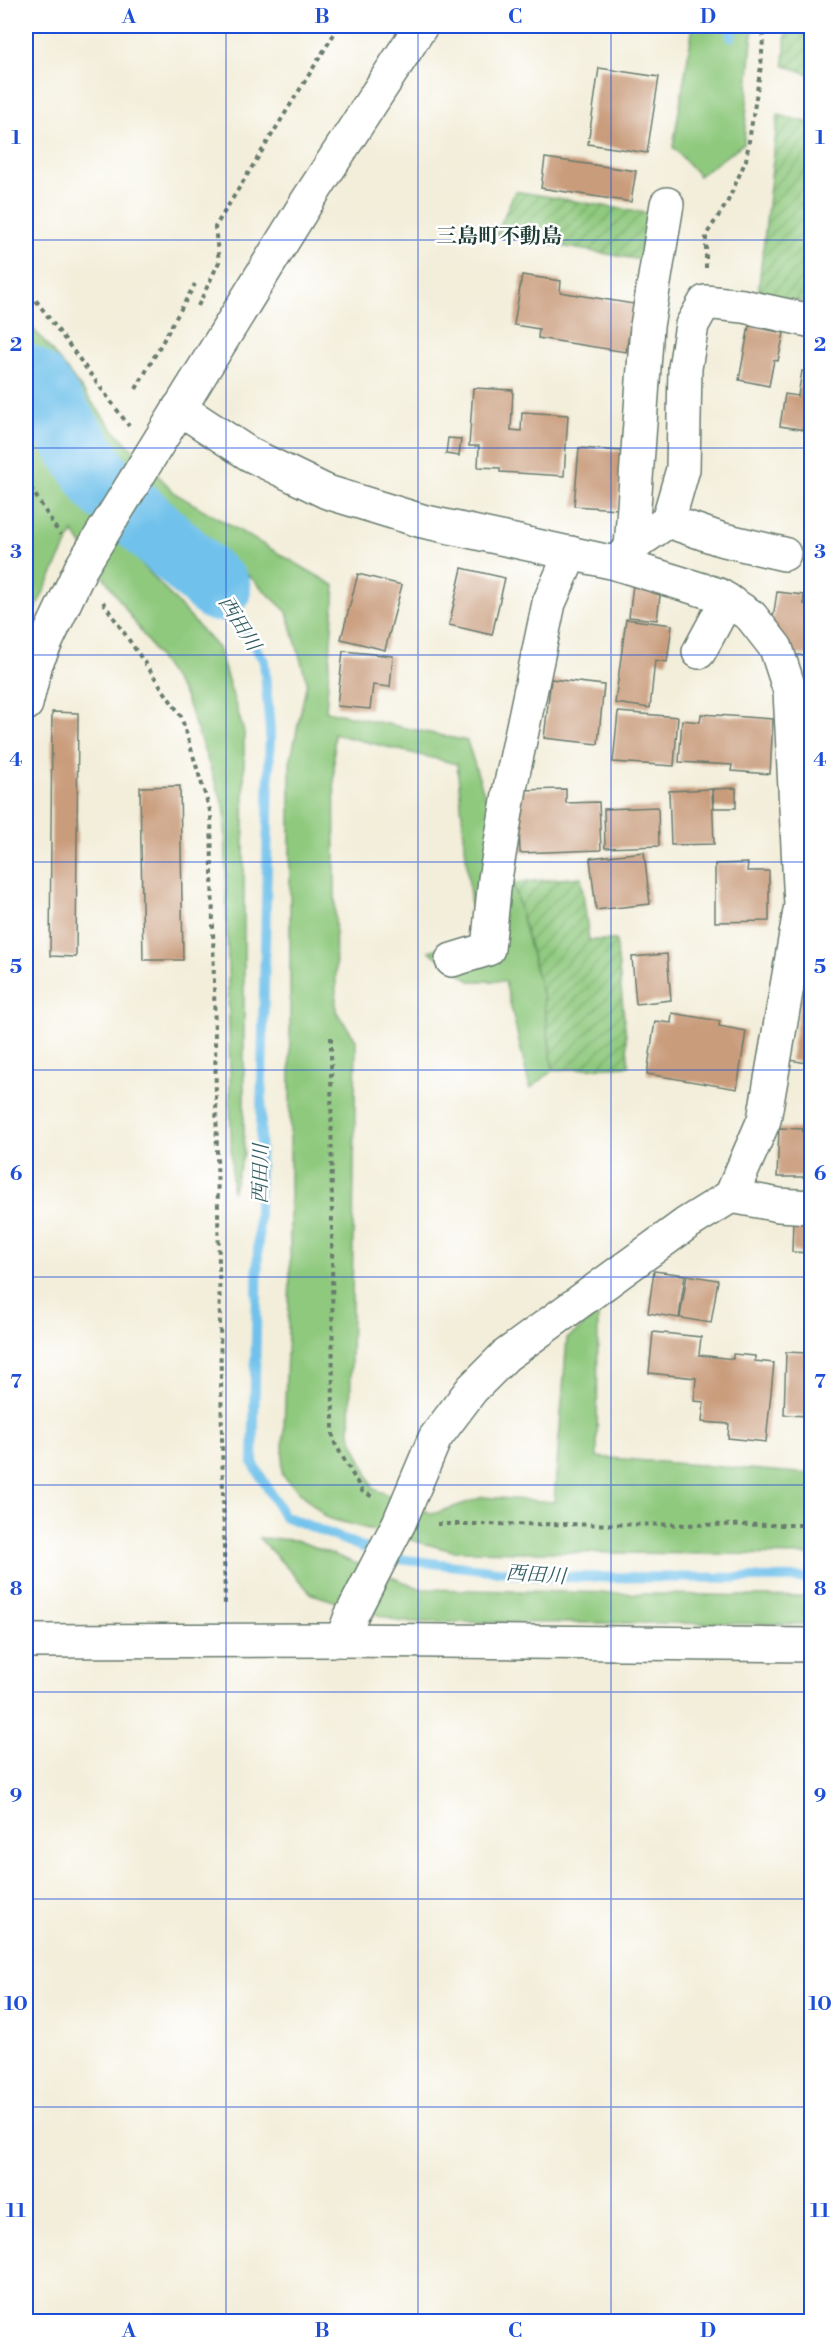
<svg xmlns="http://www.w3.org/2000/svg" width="837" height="2347" viewBox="0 0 837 2347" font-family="'Libre Bodoni','Noto Serif JP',serif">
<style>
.green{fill:#8fc97e;stroke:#578359;stroke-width:1.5}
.garden{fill:url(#garden-furrows);stroke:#578359;stroke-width:1.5}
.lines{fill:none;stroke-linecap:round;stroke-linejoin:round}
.stream{stroke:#6fc1eb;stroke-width:10}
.river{stroke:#6fc1eb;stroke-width:66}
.building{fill:#c99c7c}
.minor-casing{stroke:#697b6e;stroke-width:36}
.path{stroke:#697b6e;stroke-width:4;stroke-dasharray:4.5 4.5;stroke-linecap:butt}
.minor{stroke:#fff;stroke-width:33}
.grid{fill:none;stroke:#1d4ed8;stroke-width:1.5;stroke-opacity:0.55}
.labels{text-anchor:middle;stroke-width:5;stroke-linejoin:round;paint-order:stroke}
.water-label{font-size:20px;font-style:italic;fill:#335e62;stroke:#fff}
.quarter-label{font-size:21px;font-weight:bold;fill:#1f3d34;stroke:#fff}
.neatline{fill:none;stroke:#1d4ed8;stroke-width:2}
.grid-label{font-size:20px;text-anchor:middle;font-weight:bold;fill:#1d4ed8}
</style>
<defs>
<pattern id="garden-furrows" width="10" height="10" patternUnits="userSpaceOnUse" patternTransform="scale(1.5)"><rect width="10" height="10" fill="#8fc97e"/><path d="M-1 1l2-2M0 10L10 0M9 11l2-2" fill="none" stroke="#74a468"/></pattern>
</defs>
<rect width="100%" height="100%" fill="#fff"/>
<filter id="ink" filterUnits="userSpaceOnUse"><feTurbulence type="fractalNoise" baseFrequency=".0167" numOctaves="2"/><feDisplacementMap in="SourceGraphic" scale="12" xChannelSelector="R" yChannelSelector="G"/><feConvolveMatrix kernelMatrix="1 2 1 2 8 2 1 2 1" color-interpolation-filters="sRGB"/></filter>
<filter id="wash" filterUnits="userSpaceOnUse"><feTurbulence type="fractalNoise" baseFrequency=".008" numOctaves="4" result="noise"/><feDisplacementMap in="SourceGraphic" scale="24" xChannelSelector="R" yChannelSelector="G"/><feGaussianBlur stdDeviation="1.35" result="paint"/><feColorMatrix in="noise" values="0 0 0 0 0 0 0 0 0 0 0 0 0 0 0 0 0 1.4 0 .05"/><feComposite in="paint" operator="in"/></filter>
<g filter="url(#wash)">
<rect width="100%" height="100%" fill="#f3eeda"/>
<g class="green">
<polygon points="693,26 753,26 744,143 699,176 673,147"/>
<polygon points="26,323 41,337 112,428 176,494 335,586 326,711 467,741 513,883 543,997 553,1070 530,1089 505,981 470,981 429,951 474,937 457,764 334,734 336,1011 356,1040 350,1434 374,1489 433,1514 483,1497 554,1502 567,1339 598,1314 597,1457 811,1474 811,1555 453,1551 327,1518 282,1475 290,1279 290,763 307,682 287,612 230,558 125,484 26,354"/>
<polygon points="26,393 87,503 218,648 244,732 244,1154 232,1192 225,810 185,696 73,532 26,628"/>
<polygon points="259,1538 296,1540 422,1589 811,1597 811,1624 401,1622 312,1594"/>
</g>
<g class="garden">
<polygon points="786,26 811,26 811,75 784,65"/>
<polygon points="778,115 811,123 811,303 758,294"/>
<polygon points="515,191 652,214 641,260 496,235"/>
<polygon points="581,877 589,940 616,940 629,1066 553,1070 543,997 513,883"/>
</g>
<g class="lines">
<g class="stream">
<polyline points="731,37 733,26"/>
<polyline points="218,589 264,661 270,731 253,1463 284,1516 390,1558 547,1577 812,1578"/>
</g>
<polyline class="river" points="26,377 37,385 104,485 218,589"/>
</g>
<g id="blocks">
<g class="building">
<polygon points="599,68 659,77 647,153 588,144"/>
<polygon points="545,158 636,171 631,202 541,188"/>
<polygon points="522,275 561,281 560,292 634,304 626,352 538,338 539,329 514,325"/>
<polygon points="749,326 784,333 778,361 774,360 769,386 739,380"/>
<polygon points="802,371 812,373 812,431 780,426 785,394 798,396"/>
<polygon points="473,388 513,390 511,430 521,431 522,412 568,415 564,476 500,472 500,468 478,467 479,446 469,446"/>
<polygon points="448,438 461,439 459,456 446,454"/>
<polygon points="579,448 622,451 618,509 574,506"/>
<polygon points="462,568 505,578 492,635 449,625"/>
<polygon points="358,574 402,585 385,650 341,639"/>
<polygon points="633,585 661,588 657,620 629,617"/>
<polygon points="777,592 804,595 804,604 812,605 812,656 786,654 771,631"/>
<polygon points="626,619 672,625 667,662 655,660 650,708 615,703"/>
<polygon points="343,651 393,656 390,687 373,685 370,709 337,706"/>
<polygon points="551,679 604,685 598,744 544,738"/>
<polygon points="52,712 78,713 76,957 50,956"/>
<polygon points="618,712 678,717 674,766 613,762"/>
<polygon points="701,714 773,719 770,774 731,771 732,765 679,762 682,720 700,722"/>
<polygon points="180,786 183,960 143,960 140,787"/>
<polygon points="736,788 736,808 714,808 713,789"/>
<polygon points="566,789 566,803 599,802 601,850 520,853 518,790"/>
<polygon points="712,789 714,844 671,845 669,791"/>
<polygon points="658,807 659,846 605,848 604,809"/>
<polygon points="644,852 650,904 596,910 590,858"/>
<polygon points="748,863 747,871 769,871 769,921 715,922 715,864"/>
<polygon points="667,954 671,1000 636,1004 632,957"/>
<polygon points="801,997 812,999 812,1064 790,1060"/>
<polygon points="672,1013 720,1021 719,1026 746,1031 737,1089 647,1074 655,1021 671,1023"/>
<polygon points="779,1128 803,1129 803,1133 812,1133 812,1177 777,1177"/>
<polygon points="793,1218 812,1219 812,1253 792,1252"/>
<polygon points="654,1271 685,1275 679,1318 648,1313"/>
<polygon points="687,1275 718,1280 711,1323 680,1318"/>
<polygon points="653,1332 701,1337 699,1355 733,1359 733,1354 755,1356 755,1361 774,1363 766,1442 728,1438 729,1424 702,1422 704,1402 694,1401 696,1378 649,1373"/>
<polygon points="809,1344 812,1344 812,1416 784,1415 786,1352 808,1353"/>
</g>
</g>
</g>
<g filter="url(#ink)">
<use href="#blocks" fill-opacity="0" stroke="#697b6e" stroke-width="1.5"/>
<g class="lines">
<g class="minor-casing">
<g id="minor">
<polyline points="179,408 249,454 327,492 422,521 615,563 719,595 751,616 776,648 790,691 801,905 764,1120 731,1196 686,1224 505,1356 472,1389 435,1438 399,1523 351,1616 342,1640"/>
<polyline points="668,521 720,539 784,554"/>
<polyline points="631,548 647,326 667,204"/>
<polyline points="615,563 642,539 668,521 683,469 685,368 692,325 705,302 743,306 812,321"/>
<polyline points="699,652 727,600"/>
<polyline points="26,704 36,663 81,568 308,200 421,26"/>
<polyline points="452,960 488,949 495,879 510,788 549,603 571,553"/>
<polyline points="731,1196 779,1205 812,1207"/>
<polyline points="26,1641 342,1640 812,1645"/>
</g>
</g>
<g class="path">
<polyline points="706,268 706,235 727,203 746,160 761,66 764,26"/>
<polyline points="26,276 29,291 129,426"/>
<polyline points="198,306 219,262 215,227 339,26"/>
<polyline points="136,389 195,284"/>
<polyline points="26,480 60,535"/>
<polyline points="103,602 181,716 211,814 225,1607"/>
<polyline points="331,1037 333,1440 362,1491 373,1497"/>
<polyline points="437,1524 812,1525"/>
</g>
<use href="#minor" class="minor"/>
</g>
</g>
<path class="grid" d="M 226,26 L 226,2322M 418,26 L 418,2322M 611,26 L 611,2322M 26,240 L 812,240M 26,448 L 812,448M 26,655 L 812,655M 26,862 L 812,862M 26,1070 L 812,1070M 26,1277 L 812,1277M 26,1485 L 812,1485M 26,1692 L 812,1692M 26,1899 L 812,1899M 26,2107 L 812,2107"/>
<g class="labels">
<g class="water-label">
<text transform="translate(240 623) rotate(58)" y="7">西田川</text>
<text transform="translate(260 1174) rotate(-89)" y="7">西田川</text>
<text transform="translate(536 1574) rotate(4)" y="7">西田川</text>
</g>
<g class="quarter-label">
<text x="499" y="243">三島町不動島</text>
</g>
</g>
<rect width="837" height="2347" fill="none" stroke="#fff" stroke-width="66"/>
<rect x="33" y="33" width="771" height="2281" class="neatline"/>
<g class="grid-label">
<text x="129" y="23">A</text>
<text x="322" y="23">B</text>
<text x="515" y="23">C</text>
<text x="708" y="23">D</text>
<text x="16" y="144">1</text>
<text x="820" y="144">1</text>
<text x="16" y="351">2</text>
<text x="820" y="351">2</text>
<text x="16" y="558">3</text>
<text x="820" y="558">3</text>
<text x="16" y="766">4</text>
<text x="820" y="766">4</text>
<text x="16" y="973">5</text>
<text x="820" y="973">5</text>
<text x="16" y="1180">6</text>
<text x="820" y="1180">6</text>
<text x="16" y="1388">7</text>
<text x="820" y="1388">7</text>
<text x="16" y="1595">8</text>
<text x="820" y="1595">8</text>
<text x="16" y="1802">9</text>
<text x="820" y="1802">9</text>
<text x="16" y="2010">10</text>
<text x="820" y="2010">10</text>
<text x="16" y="2217">11</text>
<text x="820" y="2217">11</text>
<text x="129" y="2337">A</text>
<text x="322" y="2337">B</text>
<text x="515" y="2337">C</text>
<text x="708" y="2337">D</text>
</g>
</svg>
